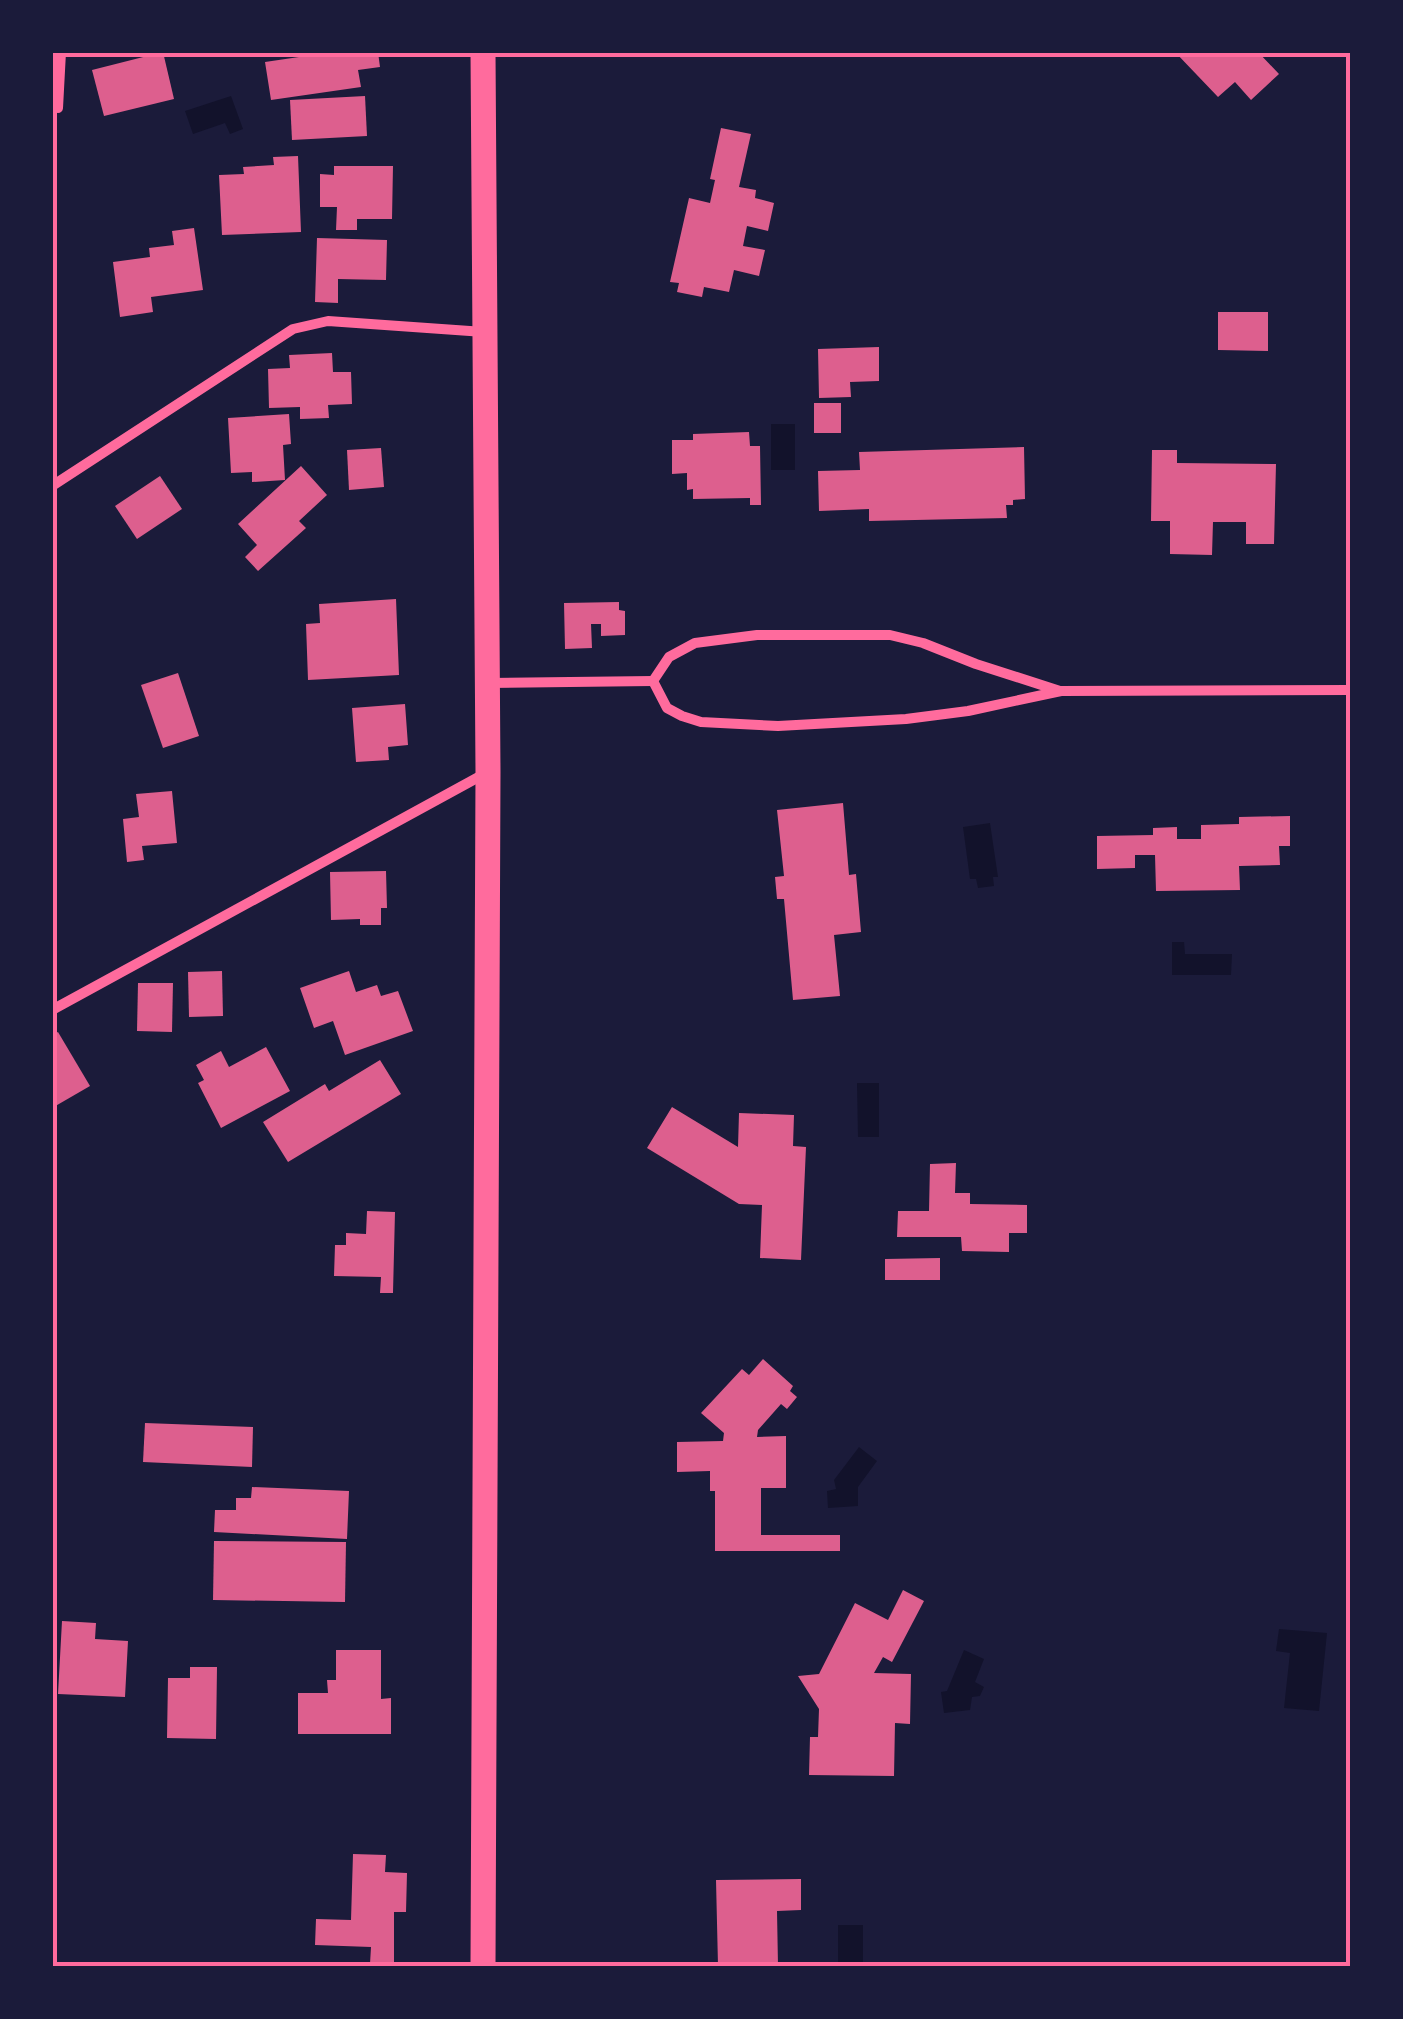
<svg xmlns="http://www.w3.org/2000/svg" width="1403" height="2019" viewBox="0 0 1403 2019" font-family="Figtree,sans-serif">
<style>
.water{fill:#12122b}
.building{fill:#dd5f8e}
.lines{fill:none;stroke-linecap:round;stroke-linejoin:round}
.minor{stroke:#ff6b9d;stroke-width:10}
.primary{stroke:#ff6b9d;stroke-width:25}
.neatline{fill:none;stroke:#ff6b9d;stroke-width:4}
</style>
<rect width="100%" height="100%" fill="#1b1b3a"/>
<g class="water">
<polygon points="231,96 243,129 230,134 225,123 193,134 185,111"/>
<rect x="771" y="424" width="24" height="46"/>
<polygon points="990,823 998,877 993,877 994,886 978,888 976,879 970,879 963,827"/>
<polygon points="1172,942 1184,942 1185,954 1232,954 1231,975 1172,975"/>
<polygon points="879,1083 879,1137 858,1137 857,1083"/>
<polygon points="859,1447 877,1461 858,1487 858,1506 828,1508 827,1491 836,1489 834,1480"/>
<polygon points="1279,1629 1327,1633 1319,1711 1284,1708 1290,1653 1276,1651"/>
<polygon points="964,1650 984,1659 975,1682 984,1687 980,1696 972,1697 970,1710 944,1713 941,1692 947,1691"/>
<rect x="838" y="1925" width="25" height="41"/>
</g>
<g class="building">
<polygon points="163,52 174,99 104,116 92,70"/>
<polygon points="333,52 378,52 380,67 358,70 361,87 271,100 265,62"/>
<polygon points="1175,52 1258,52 1279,74 1251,100 1235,82 1218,97"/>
<polygon points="365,96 367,136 292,140 290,100"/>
<polygon points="721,128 751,134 739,187 756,190 755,198 774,203 768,231 747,226 743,246 765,250 759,276 734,270 729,292 704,287 702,297 677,292 679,283 670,282 689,198 710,203 715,180 710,179"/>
<polygon points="298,156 301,232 222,235 219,175 244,174 243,167 274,165 273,157"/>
<polygon points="334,166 393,166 392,219 357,219 357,230 336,230 337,207 320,207 320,174 334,175"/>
<polygon points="194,228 203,290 151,297 153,312 120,317 113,262 150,257 149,248 174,245 172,231"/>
<polygon points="317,238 387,240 386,280 338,279 338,303 315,302"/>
<polygon points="1218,312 1268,312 1268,351 1218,350"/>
<polygon points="879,347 879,381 850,382 851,397 819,398 818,349"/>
<polygon points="332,353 333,372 351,372 352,404 328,405 329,418 300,419 300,407 269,408 268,369 290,368 289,355"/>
<rect x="814" y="403" width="27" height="30"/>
<polygon points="289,414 291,444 283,445 285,480 252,482 252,472 231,473 228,418"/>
<polygon points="749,432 750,446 760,446 761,505 750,505 750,498 693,499 693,489 687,490 687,473 672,474 672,440 693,440 693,434"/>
<polygon points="1024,447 1025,499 1013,500 1013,505 1006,505 1007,518 869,521 869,509 819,511 818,471 860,470 859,452"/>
<polygon points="381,448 384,487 349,490 347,450"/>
<polygon points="1152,450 1177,450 1177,463 1276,464 1274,544 1246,544 1246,522 1213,522 1212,555 1170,554 1170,521 1151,521"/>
<polygon points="301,466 327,495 299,521 306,528 258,571 245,557 257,545 238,524"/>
<polygon points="160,476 182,509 137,539 115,506"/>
<polygon points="396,599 399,675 308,680 306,624 320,623 319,604"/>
<polygon points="619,602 619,610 625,611 625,635 601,636 601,624 591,624 592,648 565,649 564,603"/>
<polygon points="178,673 199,736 163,748 141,685"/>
<polygon points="405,704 408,745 388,747 389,760 356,762 352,708"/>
<polygon points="172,791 177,843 142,846 144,860 127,862 123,819 139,817 136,794"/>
<polygon points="843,803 849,875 856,874 861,932 834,935 840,996 793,1000 784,899 777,899 775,877 784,876 777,810"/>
<polygon points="1290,816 1290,846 1279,846 1280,865 1239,866 1240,890 1156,891 1155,855 1135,855 1135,868 1097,869 1097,836 1153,835 1153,828 1177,827 1177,839 1201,839 1201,825 1239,824 1239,817"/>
<polygon points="386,871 387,908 381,908 381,925 360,925 360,919 331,920 330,872"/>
<polygon points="222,971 223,1016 189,1017 188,972"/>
<polygon points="349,971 356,992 377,985 381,996 398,991 413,1031 345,1055 333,1021 314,1028 300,988"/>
<polygon points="138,983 173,983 172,1032 137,1031"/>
<polygon points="58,1032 90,1086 52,1108 52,1035"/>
<polygon points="266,1047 290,1091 221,1128 198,1083 204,1080 196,1065 221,1051 229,1067"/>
<polygon points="380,1060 401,1094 288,1162 263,1122 325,1084 329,1091"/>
<polygon points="672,1107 738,1147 739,1113 794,1115 793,1146 806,1147 801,1260 760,1258 762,1205 739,1204 647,1148"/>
<polygon points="956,1163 955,1193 970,1193 970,1204 1027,1205 1027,1233 1009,1233 1009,1252 962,1251 961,1237 897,1237 898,1211 929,1211 930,1164"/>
<polygon points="367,1211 395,1212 393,1293 380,1293 381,1277 334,1276 335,1245 346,1245 346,1233 366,1234"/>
<polygon points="940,1258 940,1280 885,1280 885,1259"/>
<polygon points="763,1359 793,1386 790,1391 797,1397 787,1409 781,1404 758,1430 757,1437 786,1436 786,1488 761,1488 761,1535 840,1535 840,1551 715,1551 715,1491 710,1491 710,1471 677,1472 677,1442 723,1441 724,1433 701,1413 742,1369 749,1375"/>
<polygon points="145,1423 253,1427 252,1467 143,1462"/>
<polygon points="252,1487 349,1491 347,1539 214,1532 215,1510 236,1510 236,1498 251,1498"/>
<polygon points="214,1541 346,1542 345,1602 213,1600"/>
<polygon points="903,1590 924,1601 892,1662 883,1657 874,1673 911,1674 910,1724 895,1723 894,1776 809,1775 810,1737 818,1737 819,1709 798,1676 819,1674 855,1603 888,1620"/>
<polygon points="62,1621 96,1623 95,1639 128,1641 125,1697 58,1694"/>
<polygon points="336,1650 381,1650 381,1699 391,1698 391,1734 298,1734 298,1693 328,1693 327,1680 336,1680"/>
<polygon points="190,1667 217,1667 216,1739 167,1738 168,1678 190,1678"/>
<polygon points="353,1854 386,1855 385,1872 407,1873 406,1912 394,1912 394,1964 370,1964 371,1947 315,1945 316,1919 351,1920"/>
<polygon points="801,1879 801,1910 777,1911 778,1966 718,1966 716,1880"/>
</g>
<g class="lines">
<g class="minor">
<polyline points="58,108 61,52"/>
<polyline points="52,486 293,329 328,321 484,332"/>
<polyline points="653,681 667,708 682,716 701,722 778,726 906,719 968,711 1061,691 1350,690"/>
<polyline points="653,681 669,657 695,643 757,635 890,635 923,643 976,664 1060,691"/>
<polyline points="488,683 653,681"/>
<polyline points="52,1010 486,773"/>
</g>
<polyline class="primary" points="483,52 488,772 483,1966"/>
</g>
<rect width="1403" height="2019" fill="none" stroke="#1b1b3a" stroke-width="110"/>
<rect x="55" y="55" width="1293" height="1909" class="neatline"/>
</svg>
